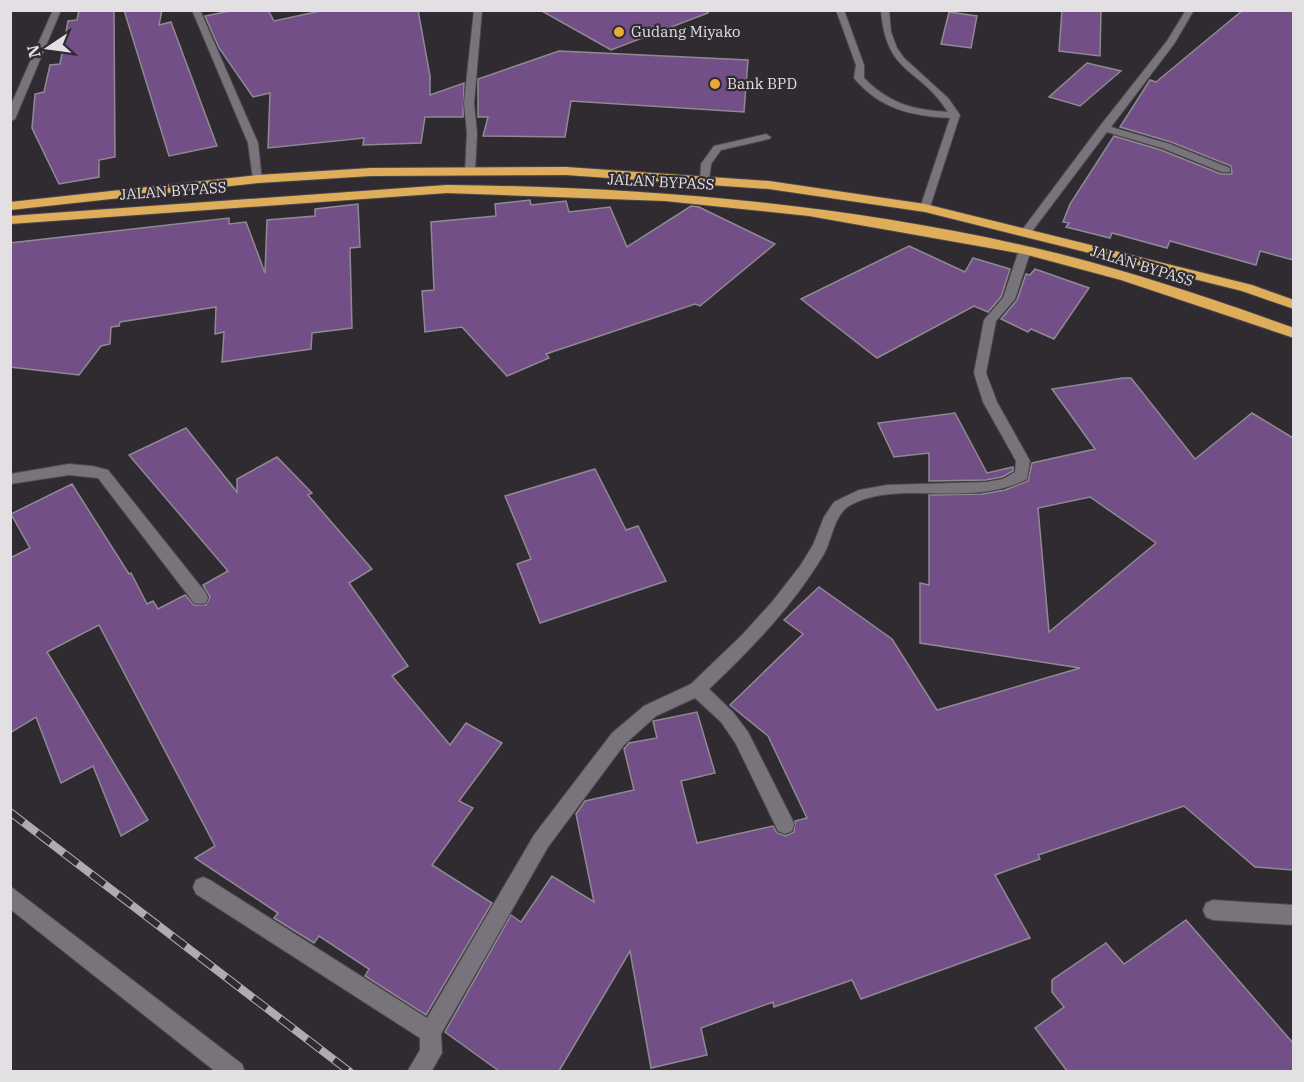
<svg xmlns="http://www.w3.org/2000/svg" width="1304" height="1082" viewBox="0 0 1304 1082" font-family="'IBM Plex Serif',serif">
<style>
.building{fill:#734f88;stroke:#8f8a92;stroke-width:1.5;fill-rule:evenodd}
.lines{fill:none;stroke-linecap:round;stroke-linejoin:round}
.minor-casing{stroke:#4c484e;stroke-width:2}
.highway-casing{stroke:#4c484e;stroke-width:2}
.minor{fill:#79747c;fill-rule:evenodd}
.highway{fill:#dfae5b;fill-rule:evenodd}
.rail-casing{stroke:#afabb0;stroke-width:8}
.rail{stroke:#2f2b31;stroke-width:6;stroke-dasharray:17;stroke-linecap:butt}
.poi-dot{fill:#e8ab37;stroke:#2f2b31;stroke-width:2}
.labels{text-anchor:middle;stroke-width:4.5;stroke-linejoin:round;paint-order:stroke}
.far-poi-label{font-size:15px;fill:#e3e0e4;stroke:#2f2b31;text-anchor:start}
.far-street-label{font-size:15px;fill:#e3e0e4;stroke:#2f2b31}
</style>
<rect width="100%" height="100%" fill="#2f2b31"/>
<g class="building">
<polygon points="79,10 114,10 115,157 99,160 99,177 59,184 32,128 35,94 44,92 50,65 60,64 68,21 77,20"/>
<polygon points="124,10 162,10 159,25 171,22 217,146 169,156"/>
<polygon points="235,10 268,10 274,21 325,10 418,10 430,76 430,95 464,83 463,117 425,117 421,143 363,145 364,138 268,148 270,93 253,97 219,48 205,16"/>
<polygon points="540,10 708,10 708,13 611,50"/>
<polygon points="1062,10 1101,10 1100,56 1059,51"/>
<polygon points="1243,10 1293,10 1293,260 1260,251 1256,265 1170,241 1167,248 1112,233 1110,238 1066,227 1069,223 1063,222 1070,204 1114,136 1161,150 1221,174 1232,174 1231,166 1171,142 1120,127 1150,80 1156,82"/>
<polygon points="949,12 977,16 971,48 941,44"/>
<polygon points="559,51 748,60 744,112 571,101 565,137 483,136 488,117 478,117 478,79"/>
<polygon points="1087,63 1121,71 1080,106 1049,97"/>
<polygon points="530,200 531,205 566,201 569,212 610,207 627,247 691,206 699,207 775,244 700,306 695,304 546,354 549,358 507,376 462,327 425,332 422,291 434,290 431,222 496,216 495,204"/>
<polygon points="358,204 360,247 350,248 352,328 312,333 311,349 222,362 224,332 215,334 216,307 120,322 119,326 111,327 110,344 101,346 79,375 10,367 10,243 229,218 229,224 246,222 265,273 267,220 315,216 315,209"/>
<polygon points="909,246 965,272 973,258 1010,269 1001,297 988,312 974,306 877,358 801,299"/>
<polygon points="1035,269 1089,288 1054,339 1031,329 1028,332 1001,319 1017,300 1026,274 1030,275"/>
<path d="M 1123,378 L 1131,378 L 1195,459 L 1252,413 L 1293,438 L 1293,870 L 1255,867 L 1184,806 L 1038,855 L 1040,859 L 995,875 L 1030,938 L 861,999 L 852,980 L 774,1007 L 773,1002 L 701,1028 L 707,1055 L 651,1068 L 630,951 L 559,1071 L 499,1071 L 445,1032 L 511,915 L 521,922 L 552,876 L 594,902 L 576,814 L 585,801 L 634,790 L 624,749 L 629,743 L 657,738 L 653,721 L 697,712 L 715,773 L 681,781 L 697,843 L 773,826 L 777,833 L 786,836 L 794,832 L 795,821 L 807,818 L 768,736 L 730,705 L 803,634 L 784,620 L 819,587 L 892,639 L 937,710 L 1080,668 L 920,643 L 920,583 L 929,585 L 929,495 L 982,494 L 1005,490 L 1028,481 L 1032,463 L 1095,449 L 1052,389 ZM 1090,497 L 1156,543 L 1049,632 L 1038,508 Z"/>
<polygon points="955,413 987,473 1013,467 1013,471 1002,477 986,480 929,481 929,453 894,457 878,423"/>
<polygon points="186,428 237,492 237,479 277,457 312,493 308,495 372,569 349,583 408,666 392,676 450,745 466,723 502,743 459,801 473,808 432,865 492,903 426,1015 365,976 369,969 319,936 314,943 274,918 278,913 195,858 215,846 99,625 47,652 148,820 121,836 93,766 61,783 36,717 10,733 10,558 30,548 11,514 72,484 129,574 131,573 147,604 153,601 158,609 185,595 194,605 206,605 210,597 203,585 228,571 129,455"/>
<polygon points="595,469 626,530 638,526 666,581 540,623 517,564 531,559 505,496"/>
<polygon points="1186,920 1293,1043 1293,1071 1067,1071 1035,1028 1064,1007 1052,992 1052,980 1106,943 1124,964"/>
</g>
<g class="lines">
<g class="minor-casing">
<g id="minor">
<polygon points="53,10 61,10 15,119 10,122 10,107"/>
<polygon points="192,10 200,10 258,143 262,181 253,179 248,143"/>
<polygon points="474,10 482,10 474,103 477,133 475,172 470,175 465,172 467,133 464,103"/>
<path d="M 836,10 L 844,10 L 864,65 L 864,78 C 888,103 913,110 948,112 C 919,66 886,76 881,10 L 889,10 L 891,32 L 897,48 L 904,58 L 948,98 L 960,115 L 929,210 L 920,208 L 950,118 C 911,116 880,109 854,78 L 856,65 Z"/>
<polygon points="1186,10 1194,10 1174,44 1111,127 1170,144 1230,168 1230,172 1222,172 1162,148 1107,132 1030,234 1022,234 1022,230 1100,126 1167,41"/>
<polygon points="766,134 771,137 769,139 721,150 711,164 709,180 700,182 701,164 714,146"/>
<path d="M 1025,247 L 1031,250 L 1015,299 L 996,321 L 986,373 L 997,402 L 1030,461 L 1027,479 C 970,509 895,478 849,506 C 834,515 832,540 824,554 C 793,606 752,648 709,689 L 733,712 L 748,732 L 792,819 L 794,825 L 792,831 L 785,834 L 778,831 L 736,744 L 721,722 L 695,698 L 656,716 L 624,745 L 548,847 L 441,1034 L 442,1053 L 431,1072 L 407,1072 L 420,1050 L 420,1038 L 196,894 L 193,887 L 196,880 L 203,877 L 210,880 L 427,1018 L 534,835 L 612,733 L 644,706 L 691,684 L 742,635 L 772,602 L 800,566 L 813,545 L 824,517 L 834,502 L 859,490 L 887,485 L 986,482 L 1003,479 L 1015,472 L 1016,461 L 983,402 L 974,373 L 984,320 L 1003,298 L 1019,250 Z"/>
<polygon points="69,464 92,466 108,470 206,593 208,598 206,603 200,604 194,603 98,478 69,475 10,484 10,474"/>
<polygon points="10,886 242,1064 245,1072 216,1072 10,909"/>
<polygon points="1213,900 1294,905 1294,925 1213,920 1206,917 1203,910 1206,903"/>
</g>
</g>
<g class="highway-casing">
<g id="highway">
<polygon points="566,167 769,181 925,204 1252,285 1294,300 1294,309 1242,291 925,212 769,189 566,175 371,176 258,183 10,210 10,202 258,175 371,168"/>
<path d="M 447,185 C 653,187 859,205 1060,254 C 1139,274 1216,300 1294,328 L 1294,338 L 1121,280 L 1024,254 L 809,216 L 665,201 L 447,193 L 10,224 L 10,216 Z"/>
</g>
</g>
<use href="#minor" class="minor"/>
<use href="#highway" class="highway"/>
<g class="rail-casing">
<polyline id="rail" points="10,812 350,1072"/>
</g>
<use href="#rail" class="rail"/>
</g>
<g class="poi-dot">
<circle cx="619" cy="32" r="6"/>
<circle cx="715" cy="84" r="6"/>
</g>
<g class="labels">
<g class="far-poi-label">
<text x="631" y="37">Gudang Miyako</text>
<text x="727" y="89">Bank BPD</text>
</g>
<g class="far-street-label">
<text transform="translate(661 182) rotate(3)" y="5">JALAN BYPASS</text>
<text transform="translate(173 191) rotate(-4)" y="5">JALAN BYPASS</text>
<text transform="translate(1142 266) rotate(17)" y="5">JALAN BYPASS</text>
</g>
</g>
<rect width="1304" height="1082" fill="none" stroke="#e3e0e4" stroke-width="24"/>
<g transform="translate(48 48) rotate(257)" stroke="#2f2b31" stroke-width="4.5" paint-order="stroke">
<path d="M0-4.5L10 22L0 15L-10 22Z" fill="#e3e0e4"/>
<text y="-9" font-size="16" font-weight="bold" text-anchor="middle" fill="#e3e0e4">N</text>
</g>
</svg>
